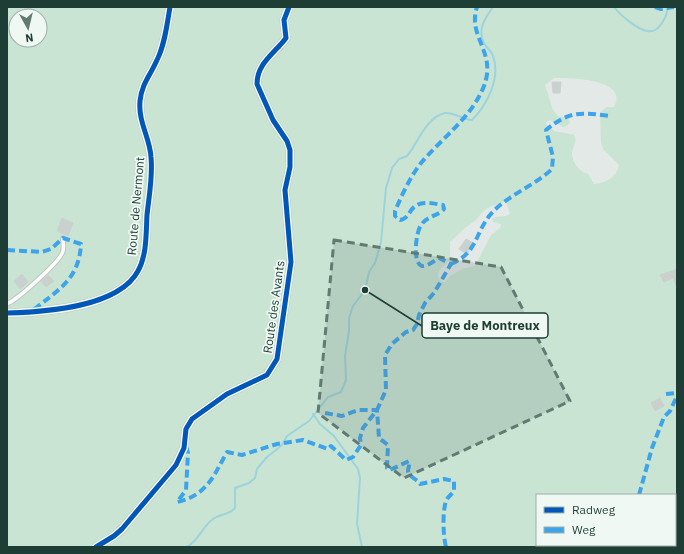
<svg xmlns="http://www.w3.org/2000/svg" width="684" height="554" viewBox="0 0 684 554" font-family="'IBM Plex Sans',sans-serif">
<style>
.green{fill:#c9e4d2;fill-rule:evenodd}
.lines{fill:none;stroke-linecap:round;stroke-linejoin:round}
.stream{stroke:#9dd3dc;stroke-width:2}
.building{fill:#c9d0cd;stroke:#cbd2cf}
.lane-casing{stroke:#bfc6c3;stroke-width:5.5}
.street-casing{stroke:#bfc6c3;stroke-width:9}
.lane{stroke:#fbfcfb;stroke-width:3.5}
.street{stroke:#fbfcfb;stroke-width:7}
.rail{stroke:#c6cac9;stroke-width:2;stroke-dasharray:8 4;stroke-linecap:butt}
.quiet{stroke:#3da4eb;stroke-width:4;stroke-dasharray:8 4;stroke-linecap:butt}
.cycleway-casing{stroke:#f0f8f4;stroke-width:8}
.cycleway{stroke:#0057b8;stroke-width:5}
.marked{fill:#637a73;fill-opacity:0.2;stroke:#637a73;stroke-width:3;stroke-dasharray:8 5;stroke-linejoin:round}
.labels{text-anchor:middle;stroke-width:3.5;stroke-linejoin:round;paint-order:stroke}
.street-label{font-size:12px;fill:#1e3e35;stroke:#f0f8f4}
.leader{fill:none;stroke:#1e3e35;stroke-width:1.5}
.callout-dot{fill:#1e3e35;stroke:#f0f8f4;stroke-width:1.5}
.callout{fill:#f0f8f4;stroke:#1e3e35;stroke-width:1.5}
.callout-label{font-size:13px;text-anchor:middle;font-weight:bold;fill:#1e3e35}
</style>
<rect width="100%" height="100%" fill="#e2e9e6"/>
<path class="green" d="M 7,7 L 677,7 L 677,535 L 675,539 L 675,495 L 537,495 L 537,545 L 672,545 L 671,547 L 7,547 ZM 16,16 L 40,16 L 40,40 L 16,40 ZM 554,78 C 568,78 630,78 614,107 L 606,107 L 600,113 L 601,142 L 603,149 L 619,165 C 617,177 606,183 594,184 L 588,174 C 579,172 572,162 572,153 C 573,145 578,142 574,135 L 554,131 L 546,124 L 546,122 L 550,120 L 563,127 L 568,125 L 570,122 L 568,117 L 559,117 L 553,110 L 545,85 ZM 504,202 L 507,204 L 510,214 C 504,218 497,215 492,219 L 494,222 L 501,224 L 500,228 L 491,235 L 475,266 L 462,269 L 450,276 L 445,282 L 442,282 C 431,272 444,268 450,259 L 450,242 L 466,227 L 476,220 L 484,210 L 492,206 Z"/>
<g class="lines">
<g class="stream">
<path d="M 614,7 C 621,16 637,29 647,31 C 659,34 667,16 668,7"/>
<polyline points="313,414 320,424 334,436 358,469 360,478 357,524 362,547"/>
<path d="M 187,547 C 199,540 202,527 213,519 C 220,514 229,515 235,508 L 235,488 L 249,483 L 255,478 L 257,469 L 266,458 L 282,445 L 287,436 L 309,421 L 328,397 L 341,392 L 346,380 L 345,356 L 349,331 L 349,318 L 353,306 L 365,290 L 369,272 L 375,263 L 381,242 L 386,188 L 392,168 L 399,159 L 407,156 C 418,143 426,117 445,113 C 455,112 463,120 472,120 C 487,105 501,78 493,56 C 492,51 486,48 484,43 C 477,30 485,18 493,7"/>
</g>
</g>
<g class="building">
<polygon points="552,82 561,82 560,93 553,93"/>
<polygon points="62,218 73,223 68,236 57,231"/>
<polygon points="466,239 473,243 467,254 459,249"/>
<polygon points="677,269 677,288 673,278 664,282 660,275"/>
<polygon points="22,274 28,282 20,289 14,281"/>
<polygon points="48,275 54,281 46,287 41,281"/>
<polygon points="660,398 664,406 655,411 651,403"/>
</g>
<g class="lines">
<g class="lane-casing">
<path id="lane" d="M 7,304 C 18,299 61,261 63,251 C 64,247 63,242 63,238"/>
</g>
<g class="street-casing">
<g id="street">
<path d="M 7,313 C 44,312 118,308 138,271 C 147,255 146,233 147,215 C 149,196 153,176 151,157 C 150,138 138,122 140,101 C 142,83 150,76 157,60 C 165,44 167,24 170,7"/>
<path d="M 96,547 L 114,536 L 122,529 L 176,465 L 184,448 L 186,429 L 192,419 L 227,394 L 267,375 L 277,359 L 291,262 L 285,190 L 290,167 L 290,150 L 287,141 L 273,120 L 257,84 C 257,63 275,53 286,38 L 284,20 L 289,7"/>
</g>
</g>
<use href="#lane" class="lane"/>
<use href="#street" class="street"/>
<polyline class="rail" points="675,547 677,544"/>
<g class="quiet">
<polyline points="655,7 661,9 674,7"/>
<path d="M 7,250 L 42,252 L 51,249 L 63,238 L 81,244 C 79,280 58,290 32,311"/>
<path d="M 451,264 C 478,252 474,235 490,215 C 507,195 533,187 552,169 L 553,157 L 546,130 C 569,111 580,112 609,116"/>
<polyline points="666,394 677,393"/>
<path d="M 325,413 L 342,416 L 358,410 L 377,410 L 379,438 L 388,445 L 387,468 L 390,470 L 409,461 C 410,465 408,468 408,471 C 409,477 417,479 420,484 L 444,479 L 454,481 L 454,491 C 452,494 449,496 447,499 C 442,508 443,536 446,547"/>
<path d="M 184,448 L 187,449 L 188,453 L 186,490 L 177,502 C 207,495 213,477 227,452 L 242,455 L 277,444 L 303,440 L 328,449 L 331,446 L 346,460 L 353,457 L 361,445 L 360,438 L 363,428 L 377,410 L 386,390 L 385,355 L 392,344 L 406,332 L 413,330 L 417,324 L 419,315 L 425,303 L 434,293 L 451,264 L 439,258 C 435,260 427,267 422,266 C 412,263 416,232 421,225 C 427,216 438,216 444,209 L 443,205 C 436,204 423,201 417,205 C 409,209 409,219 400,220 L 395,216 L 395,211 C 402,195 410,177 421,163 C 442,138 472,117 484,86 C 497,52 467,37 477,7"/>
<polyline points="639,495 652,448 664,417 670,411 677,396"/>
<polyline points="634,547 635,545"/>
</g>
<g class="cycleway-casing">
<g id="cycleway">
<path d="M 7,313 C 44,312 118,308 138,271 C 147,255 146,233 147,215 C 149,196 153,176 151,157 C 150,138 138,122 140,101 C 142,83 150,76 157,60 C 165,44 167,24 170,7"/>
<path d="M 96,547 L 114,536 L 122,529 L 176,465 L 184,448 L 186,429 L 192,419 L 227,394 L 267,375 L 277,359 L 291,262 L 285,190 L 290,167 L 290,150 L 287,141 L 273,120 L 257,84 C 257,63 275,53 286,38 L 284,20 L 289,7"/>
</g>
</g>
<use href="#cycleway" class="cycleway"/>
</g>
<path class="marked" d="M 334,240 L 501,267 L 570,401 L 404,478 L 318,413 Z"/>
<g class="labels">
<g class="street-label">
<text transform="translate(136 206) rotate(-85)" y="4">Route de Nermont</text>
<text transform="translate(274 307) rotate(-82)" y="4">Route des Avants</text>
</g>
</g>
<path class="leader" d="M365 290L422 326"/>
<circle class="callout-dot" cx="365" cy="290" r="4"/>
<rect class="callout" x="422" y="313" width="126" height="25" rx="4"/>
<g class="callout-label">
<text x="485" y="330">Baye de Montreux</text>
</g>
<rect width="684" height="554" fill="none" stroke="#1e3e35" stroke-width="16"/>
<rect x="536" y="494" width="140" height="52" fill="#f0f8f4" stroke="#9caea8"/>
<rect x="544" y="507" width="20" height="6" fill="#0057b8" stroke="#9caea8"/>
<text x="572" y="514" font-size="12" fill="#1e3e35">Radweg</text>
<rect x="544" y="527" width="20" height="6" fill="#3da4eb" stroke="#9caea8"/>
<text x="572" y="534" font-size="12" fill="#1e3e35">Weg</text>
<g transform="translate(28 28) rotate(172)"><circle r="19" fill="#f0f8f4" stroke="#9caea8"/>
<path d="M0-3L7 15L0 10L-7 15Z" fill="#637a73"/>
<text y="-6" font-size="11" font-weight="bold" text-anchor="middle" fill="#1e3e35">N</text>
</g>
</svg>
